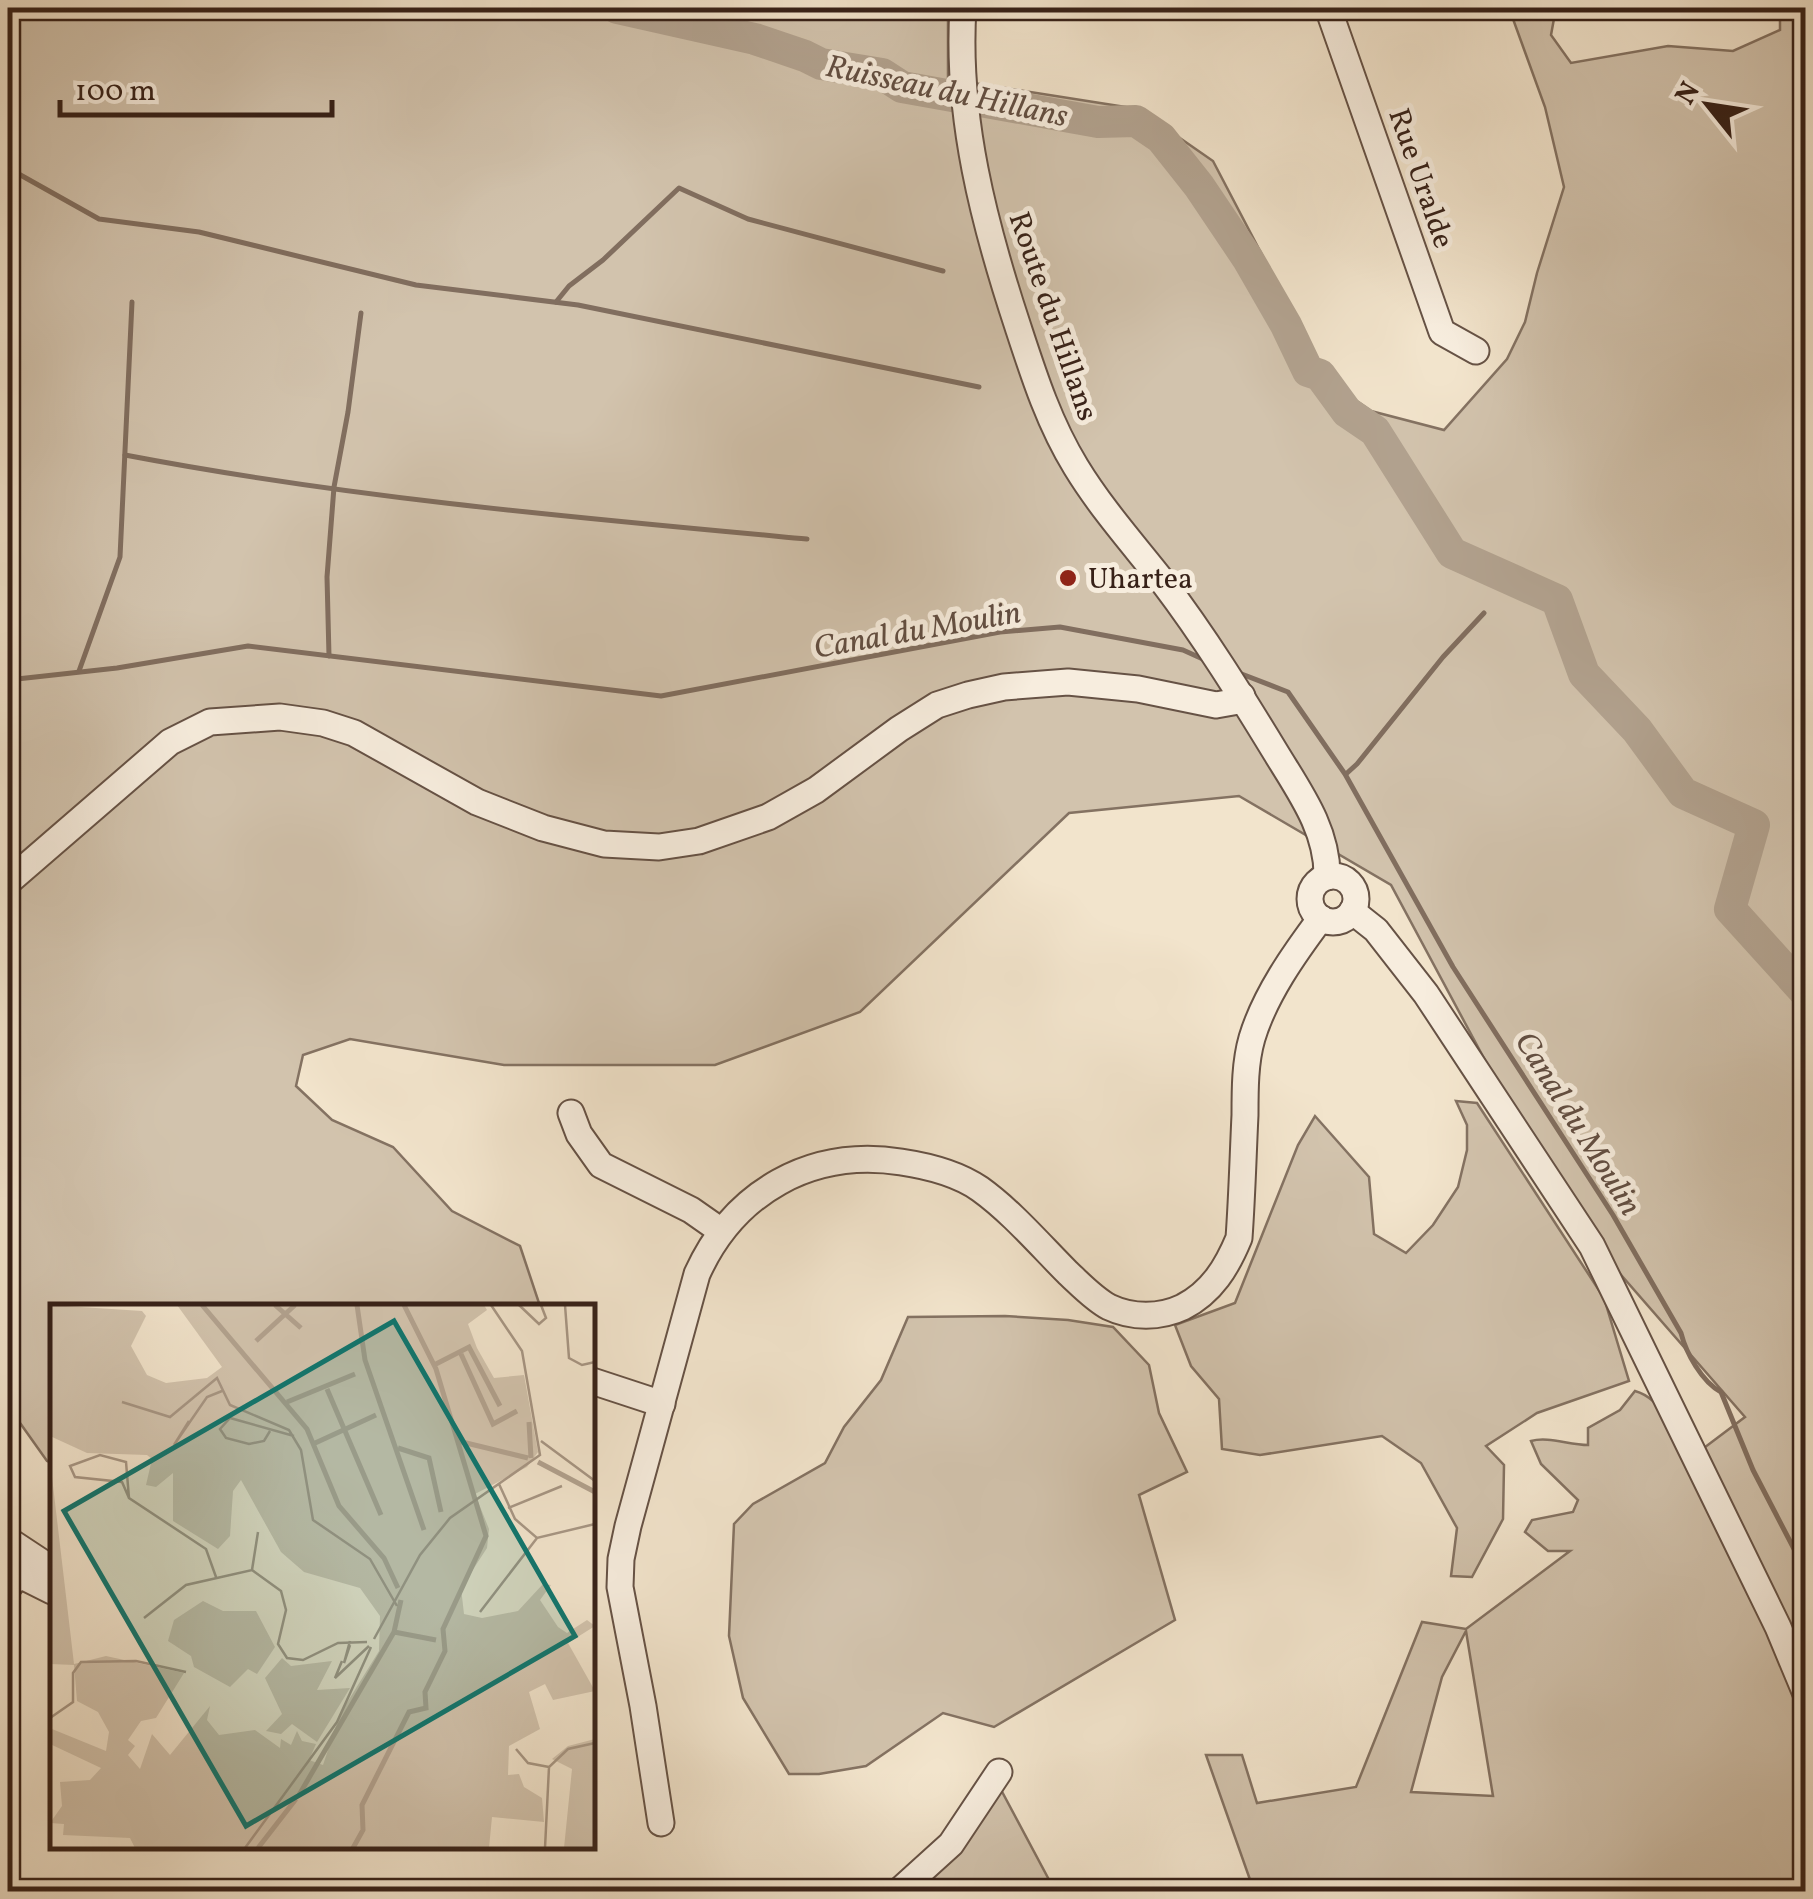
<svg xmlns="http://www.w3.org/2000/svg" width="1813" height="1899" viewBox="0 0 1813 1899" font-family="Vollkorn,serif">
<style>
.green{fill:#d2c3ad;stroke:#847262;stroke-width:2.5;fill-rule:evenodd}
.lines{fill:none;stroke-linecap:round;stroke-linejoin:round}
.stream{stroke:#816e5f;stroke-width:5}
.river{stroke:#b2a28f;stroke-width:32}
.minor-casing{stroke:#665245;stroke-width:29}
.minor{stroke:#f7edde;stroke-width:25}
.poi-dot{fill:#8f2418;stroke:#f7edde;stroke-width:4}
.labels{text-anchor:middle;stroke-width:10;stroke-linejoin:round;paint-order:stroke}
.street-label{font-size:30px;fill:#372118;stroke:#f7edde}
.poi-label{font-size:30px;fill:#372118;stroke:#f7edde;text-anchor:start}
.water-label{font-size:32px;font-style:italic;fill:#624e42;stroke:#f7edde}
.inset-river{fill:none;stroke:#b2a28f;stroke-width:5}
.inset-road{fill:none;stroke:#a79684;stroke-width:2.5}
.view{fill:#0f766e;fill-opacity:0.15;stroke:#0f766e;stroke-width:5}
.inset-edge{fill:none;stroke:#372118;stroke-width:5}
</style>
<rect width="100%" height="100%" fill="#f2e4cc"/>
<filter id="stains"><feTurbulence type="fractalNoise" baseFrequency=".002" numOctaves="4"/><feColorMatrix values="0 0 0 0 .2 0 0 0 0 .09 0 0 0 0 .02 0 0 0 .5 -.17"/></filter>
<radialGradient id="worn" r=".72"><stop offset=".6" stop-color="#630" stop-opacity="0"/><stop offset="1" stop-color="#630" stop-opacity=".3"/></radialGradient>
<g class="green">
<path d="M 8,8 L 948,8 L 948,79 L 1138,109 L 1213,161 L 1294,316 L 1320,375 L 1371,411 L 1444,430 L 1507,359 L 1525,322 L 1537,273 L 1564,187 L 1545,107 L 1509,8 L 1556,8 L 1551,35 L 1571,63 L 1668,46 L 1733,51 L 1780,30 L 1780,8 L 1805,8 L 1805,1891 L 1254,1891 L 1206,1755 L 1242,1755 L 1257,1803 L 1356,1787 L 1422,1622 L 1466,1629 L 1570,1551 L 1548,1551 L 1525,1532 L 1532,1520 L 1573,1512 L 1578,1500 L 1541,1464 L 1531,1441 C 1548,1436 1569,1445 1588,1445 L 1588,1428 L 1620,1410 L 1635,1391 C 1664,1399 1677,1437 1684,1463 L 1745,1417 L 1567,1213 L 1391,885 L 1239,796 L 1069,813 L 860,1012 L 715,1065 L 504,1065 L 350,1039 L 303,1055 L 296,1086 L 332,1120 L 393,1147 L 452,1211 L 520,1246 L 540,1306 L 52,1306 L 52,1463 L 47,1461 L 8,1406 ZM 1466,1631 L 1493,1796 L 1411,1792 L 1442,1677 Z"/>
<polygon points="1456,1101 1477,1103 1604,1298 1629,1381 1537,1413 1486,1446 1504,1465 1503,1519 1472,1577 1451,1576 1457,1528 1421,1463 1382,1436 1260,1455 1222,1449 1219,1399 1191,1366 1175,1325 1235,1303 1298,1145 1315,1116 1369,1177 1374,1234 1406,1253 1433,1225 1458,1187 1467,1150 1467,1125"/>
<polygon points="1005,1316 1068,1320 1113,1327 1149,1365 1159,1413 1187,1472 1139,1495 1175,1620 994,1727 943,1713 866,1766 819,1774 789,1774 743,1698 729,1636 734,1524 753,1504 825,1463 844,1427 881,1380 908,1317"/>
<polygon points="999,1786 1055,1891 881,1892"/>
</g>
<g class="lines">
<g class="stream">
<polyline points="678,21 696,8"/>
<polyline points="8,168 99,219 199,232 416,285 578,305 979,387"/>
<polyline points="556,302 569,286 603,260 679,188 748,219 943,271"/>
<path d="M 125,455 C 350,498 579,518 807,539"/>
<polyline points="329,656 327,577 334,487 348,412 361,313"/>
<polyline points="79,671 120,557 132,302"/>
<path d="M 1239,673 L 1288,692 L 1345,774 L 1453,967 L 1613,1215 L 1681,1333 C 1686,1353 1702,1382 1721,1392 L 1753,1470 L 1806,1572"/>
<polyline points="8,680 117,668 248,646 661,696 1000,632 1060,627 1183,650 1205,660"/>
<polyline points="1346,774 1357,764 1443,657 1484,613"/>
</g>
<polyline class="river" points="617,8 755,39 805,56 821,64 882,74 902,87 1098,122 1136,121 1161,138 1199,186 1248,259 1286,325 1308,371 1320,375 1347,412 1375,431 1452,553 1557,600 1584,674 1637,730 1683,793 1754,825 1730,909 1806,993"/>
<g class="minor-casing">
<g id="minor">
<path d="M 963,8 C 956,117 984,224 1018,327 C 1034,376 1049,423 1076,467 C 1101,508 1133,544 1163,582 C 1204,636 1240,694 1276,753 C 1299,791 1328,830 1327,877"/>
<polyline points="1328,8 1442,332 1476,351"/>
<circle cx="1333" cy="899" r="23"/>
<polyline points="8,882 170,742 210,722 280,717 323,723 354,733 477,802 543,828 604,844 659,847 699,841 768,817 816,790 899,729 937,705 968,695 1004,687 1068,682 1138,689 1216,705 1233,702 1242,696"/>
<polyline points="1352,911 1376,930 1426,994 1592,1246 1778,1627 1806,1694"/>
<polyline points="571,1113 579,1134 601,1165 691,1210 721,1231"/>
<polyline points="592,1381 662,1404"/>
<polyline points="8,1540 52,1569"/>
<polyline points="8,1588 18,1574 52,1591"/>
<path d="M 661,1823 L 643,1706 L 620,1587 L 621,1559 L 628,1526 L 697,1274 C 734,1192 811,1148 901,1162 C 928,1166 957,1173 980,1189 C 1012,1212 1040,1245 1068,1273 C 1081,1285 1094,1299 1109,1307 C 1132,1318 1160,1318 1183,1307 C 1212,1292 1227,1267 1239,1238 C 1242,1197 1243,1156 1245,1115 C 1245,1089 1245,1062 1252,1038 C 1265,995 1294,954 1321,918"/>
<polyline points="898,1892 951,1844 999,1772"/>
</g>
</g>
<use href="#minor" class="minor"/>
</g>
<circle class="poi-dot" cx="1068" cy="578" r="10"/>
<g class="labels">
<g class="street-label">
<text transform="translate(1422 178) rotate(71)" y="10">Rue Uralde</text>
<text transform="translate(1054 316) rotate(71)" y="10">Route du Hillans</text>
</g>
<g class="poi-label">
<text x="1088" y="588">Uhartea</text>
</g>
<g class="water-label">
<text transform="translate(947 90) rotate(12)" y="11">Ruisseau du Hillans</text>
<text transform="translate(917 629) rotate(-10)" y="11">Canal du Moulin</text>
<text transform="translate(1579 1123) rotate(58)" y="11">Canal du Moulin</text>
</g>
</g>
<g transform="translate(50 1304)">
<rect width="545" height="545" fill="#f2e4cc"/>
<path d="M 0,1 L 92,7 L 96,12 L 81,42 L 97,71 L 116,79 L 157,74 L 172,63 L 127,1 L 434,1 L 437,6 L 418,20 L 427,44 L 444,74 L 474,71 L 488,148 L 477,163 L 425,190 L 439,225 L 437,244 L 411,284 L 414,310 L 432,314 L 468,307 L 493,280 L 501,281 L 490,296 L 508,323 L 517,329 L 537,316 L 545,322 L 518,339 L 545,387 L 503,396 L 495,380 L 479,388 L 490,425 L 459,442 L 458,471 L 469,470 L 474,483 L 492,494 L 494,518 L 442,513 L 439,544 L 85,544 L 80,534 L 13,531 L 14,520 L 0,519 L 12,502 L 10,478 L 40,476 L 51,464 L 0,440 L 2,425 L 56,447 L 59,428 L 48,408 L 27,397 L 24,361 L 0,360 L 0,156 L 24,360 L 56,352 L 134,369 L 106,414 L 91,417 L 78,436 L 85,442 L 78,451 L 90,465 L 102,430 L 120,451 L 160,402 L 157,416 L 169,431 L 205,426 L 230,444 L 231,435 L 241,441 L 247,427 L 252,437 L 266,440 L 259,456 L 273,461 L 290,410 L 329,347 L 330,312 L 310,284 L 254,268 L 231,248 L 191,176 L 183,187 L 180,232 L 168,245 L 123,217 L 123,169 L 106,183 L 96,181 L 102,155 L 97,151 L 37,149 L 0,132 ZM 153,297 L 173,307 L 206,307 L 225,343 L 207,370 L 198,365 L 180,383 L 144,363 L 141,352 L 118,337 L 124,316 ZM 232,354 L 241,362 L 282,357 L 267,386 L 300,384 L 267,438 L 242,420 L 231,430 L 216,427 L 232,410 L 215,374 ZM 545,435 L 545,544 L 514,544 L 522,465 L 502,455 L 518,442 Z" fill="#d2c3ad"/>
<path class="inset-river" d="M 152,1 L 257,125 L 289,202 L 334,254 L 348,284M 225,1 L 251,24M 307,1 L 315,56 L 374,226M 206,37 L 245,1M 411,50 L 443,120 L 467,107M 384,61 L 419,43 L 450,102M 277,85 L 331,211M 237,98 L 305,70M 479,118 L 481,154M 408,137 L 478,154M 263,140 L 326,111M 348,144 L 379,154 L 391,208M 488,158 L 545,188M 344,328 L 386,336M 249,491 L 344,328 L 351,296M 208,544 L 246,495M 303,544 L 313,526 L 312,501 L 359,408 L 376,404 L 375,388 L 395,347 L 393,325 L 436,232 L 386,65 L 354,1"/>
<path class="inset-road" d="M 469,1 L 489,20 L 496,14 L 491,1M 515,1 L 519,54 L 532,61 L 545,58M 72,98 L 120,113 L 167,74 L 180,101 L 239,126 L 251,146 L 263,216 L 320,255 L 347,302M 139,117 L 124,141 L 157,93 L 172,87M 220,127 L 214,137 L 199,140 L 176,134 L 170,125 L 180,114 L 244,132M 491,137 L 545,177M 449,180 L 465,215 L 487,234 L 545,220M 79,194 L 72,178 L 25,173 L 20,162 L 50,151 L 76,158 L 79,194 L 156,245 L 166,273M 458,204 L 512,182M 202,266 L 208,228M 430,308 L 487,234M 94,314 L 136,281 L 202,266 L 231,287 L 236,306 L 228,340 L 237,354 L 253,356 L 288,339 L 317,338M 324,335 L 370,251 L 400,214 L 490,151 L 472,47 L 441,1M 300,341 L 294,359 L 300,337M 292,357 L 285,374 L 319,342M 0,414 L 23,398 L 23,369 L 31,358 L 86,357 L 136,368M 466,445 L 478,459 L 499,463M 195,544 L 287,418 L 321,343M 495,544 L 499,463 L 518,445 L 545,439"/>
<path class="view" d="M 344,17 L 525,332 L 196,522 L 14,207 Z"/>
<rect width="545" height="545" class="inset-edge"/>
</g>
<rect width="1813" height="1899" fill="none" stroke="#f2e4cc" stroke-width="40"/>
<rect x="10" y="10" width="1793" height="1879" fill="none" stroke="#372118" stroke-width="5"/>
<rect x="20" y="20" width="1773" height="1859" fill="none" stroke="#372118" stroke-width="2.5"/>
<g transform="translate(1708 105) rotate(300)" stroke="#f7edde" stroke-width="8" paint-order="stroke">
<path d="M0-8L18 38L0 25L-18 38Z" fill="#372118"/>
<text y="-15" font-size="28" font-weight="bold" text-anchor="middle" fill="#372118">N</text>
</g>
<path d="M60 100v15h272v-15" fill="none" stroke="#372118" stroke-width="5"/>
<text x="75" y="100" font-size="30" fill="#372118" stroke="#f7edde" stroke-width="8" paint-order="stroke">100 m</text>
<rect width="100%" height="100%" filter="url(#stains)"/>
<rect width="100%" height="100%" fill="url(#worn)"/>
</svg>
